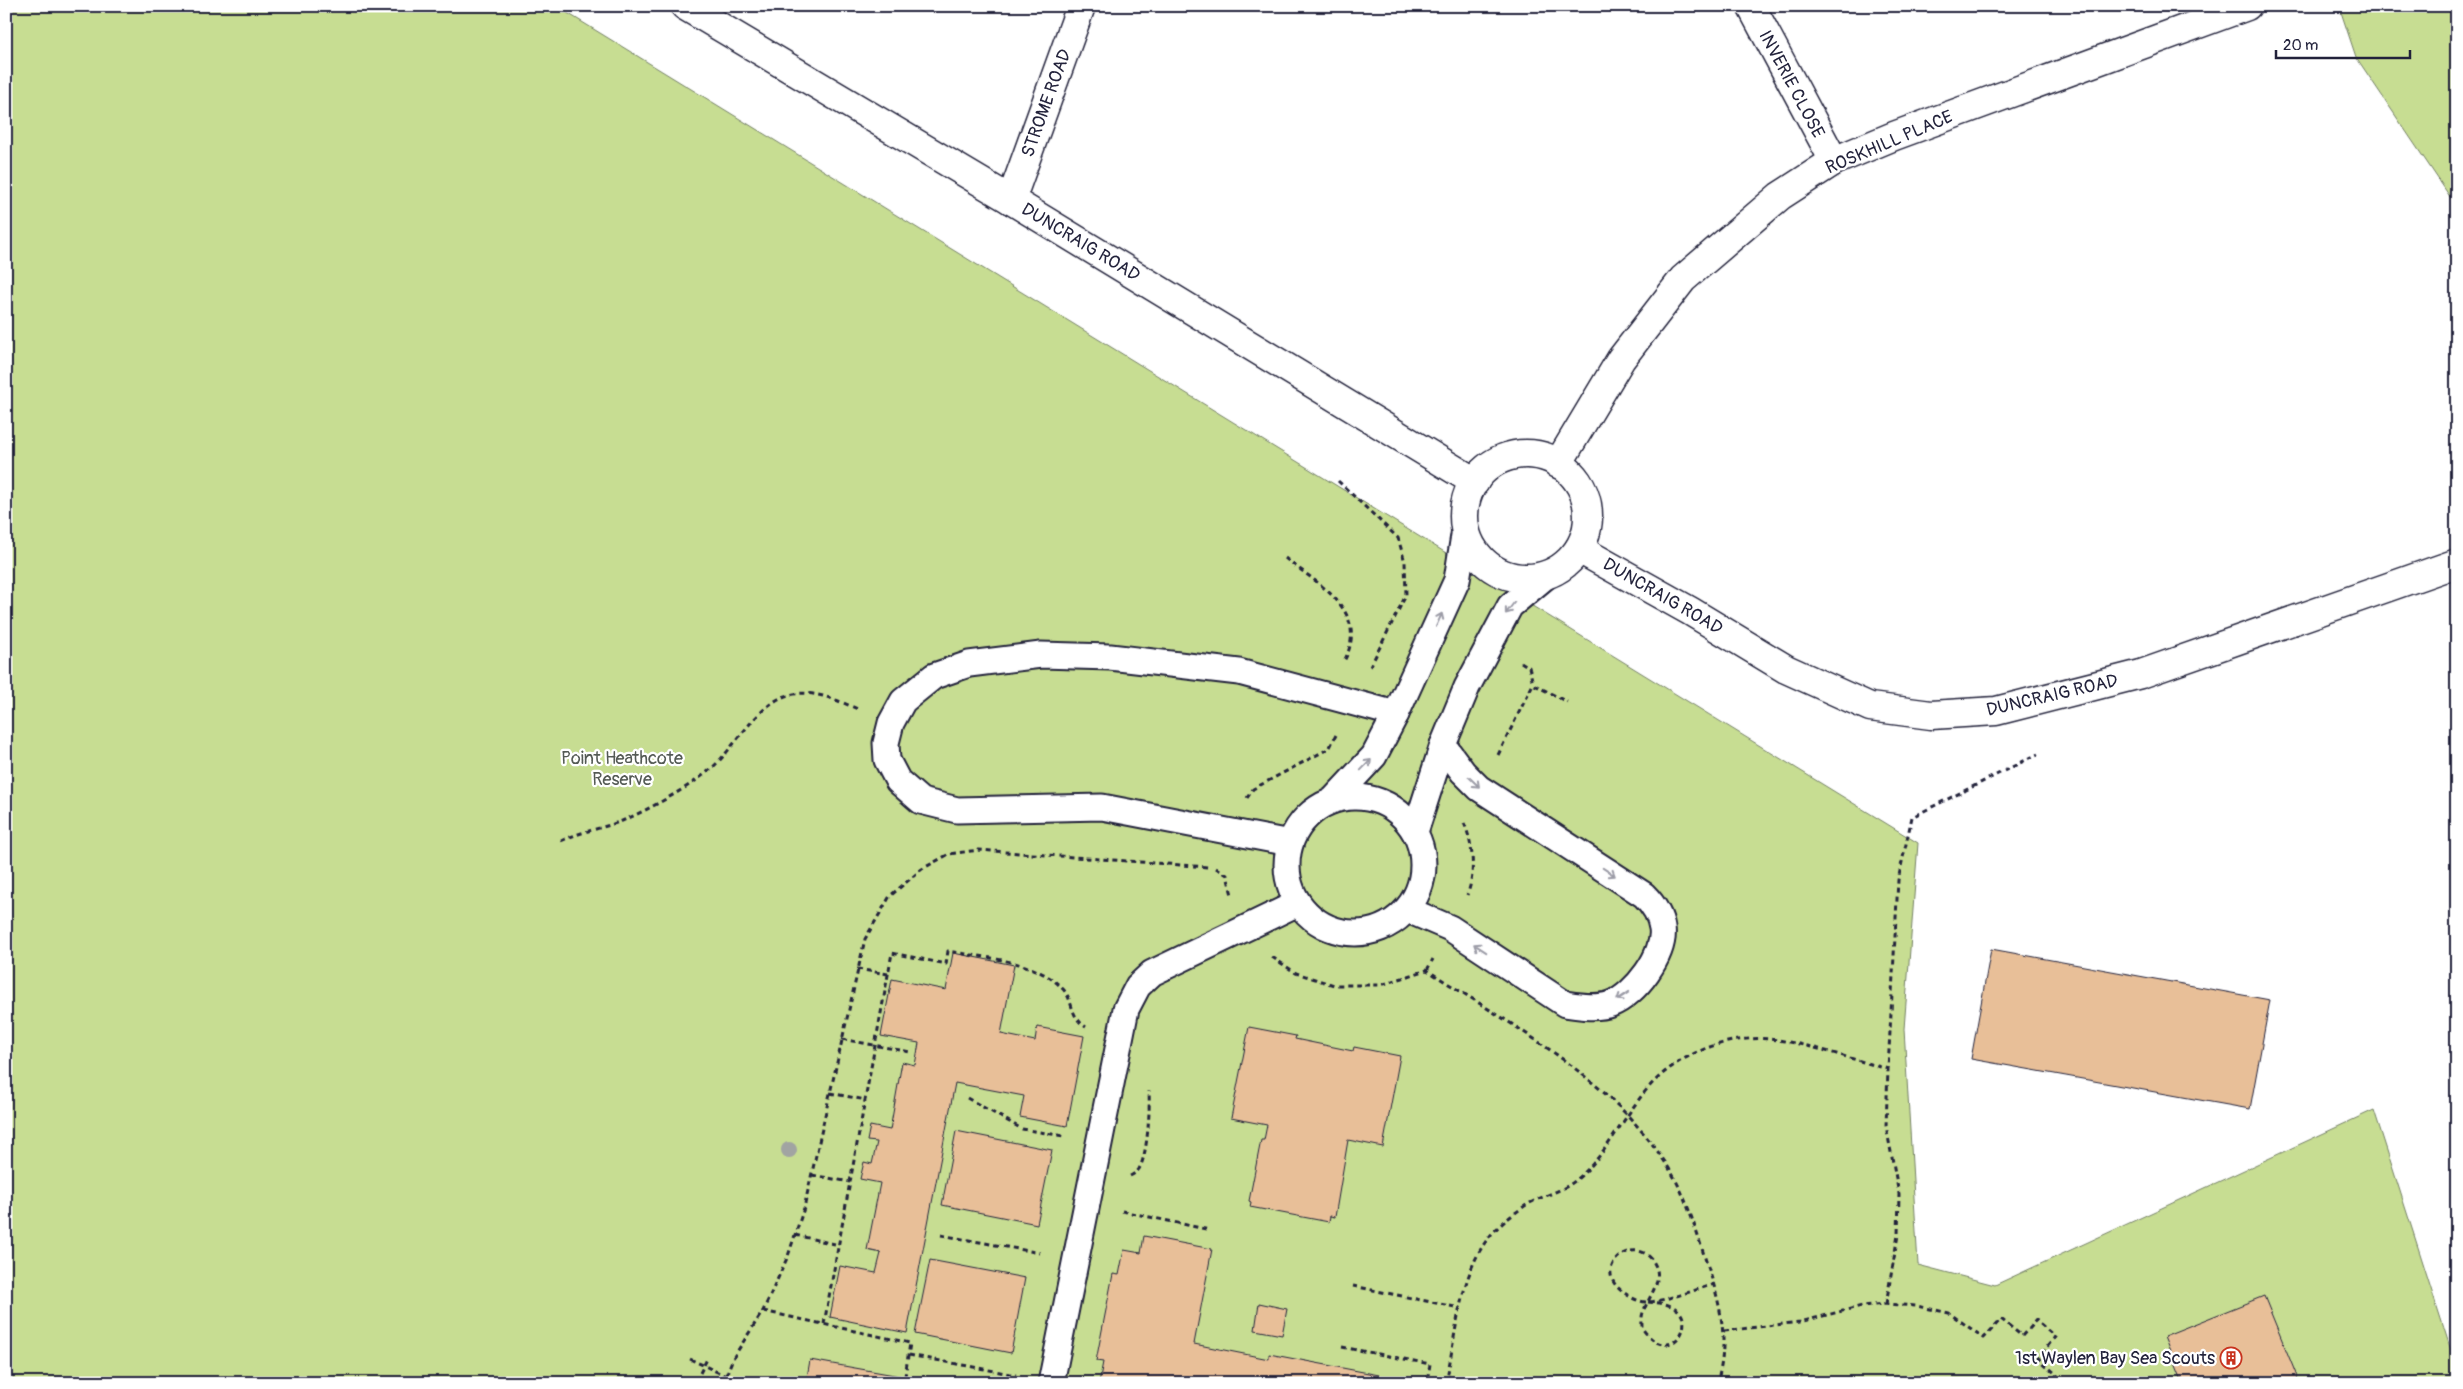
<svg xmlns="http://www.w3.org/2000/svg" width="2463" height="1389" viewBox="0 0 2463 1389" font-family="Pangolin,sans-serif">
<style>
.green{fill:#c7dd92;stroke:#748066}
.building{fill:#e8bf98;stroke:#22223b}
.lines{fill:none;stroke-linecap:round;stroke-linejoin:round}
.lane-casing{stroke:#22223b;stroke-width:29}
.street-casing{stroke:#22223b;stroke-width:31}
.path{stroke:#22223b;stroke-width:3;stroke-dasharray:5 4;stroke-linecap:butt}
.lane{stroke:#fff;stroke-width:25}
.street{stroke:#fff;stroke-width:28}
.tree{fill:#a1a4a2}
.oneway{stroke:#9c9ca7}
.labels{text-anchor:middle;stroke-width:4.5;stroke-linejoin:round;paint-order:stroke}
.street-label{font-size:18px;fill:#22223b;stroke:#fff}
.park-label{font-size:18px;fill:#545a55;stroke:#fff}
.poi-label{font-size:18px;fill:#22223b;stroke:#fff;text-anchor:end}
</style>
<rect width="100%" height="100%" fill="#fff"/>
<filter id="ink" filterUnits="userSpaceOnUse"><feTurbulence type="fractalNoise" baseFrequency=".02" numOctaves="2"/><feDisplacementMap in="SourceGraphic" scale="10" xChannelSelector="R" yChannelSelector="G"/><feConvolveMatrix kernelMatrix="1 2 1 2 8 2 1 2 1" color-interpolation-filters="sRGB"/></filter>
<g filter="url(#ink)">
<g class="green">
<polygon points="6,6 556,6 1918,843 1904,1029 1918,1265 1995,1285 2374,1110 2457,1369 2457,1383 6,1383"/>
<polygon points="2339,6 2457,6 2457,207 2356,57"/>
</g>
<g class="building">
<polygon points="1991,949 2270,1000 2250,1109 1971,1059"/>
<polygon points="953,953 1014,965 1001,1034 1035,1041 1037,1027 1084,1036 1067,1126 1020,1117 1024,1096 955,1083 907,1333 830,1317 840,1266 876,1273 881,1253 867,1250 880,1183 860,1179 864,1162 872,1164 877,1142 867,1141 870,1126 890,1130 902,1062 915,1065 919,1043 881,1036 892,979 946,990"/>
<polygon points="1249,1027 1296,1036 1295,1039 1353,1051 1354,1047 1400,1056 1383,1147 1348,1140 1335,1217 1330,1216 1329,1222 1250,1207 1251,1202 1249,1201 1261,1140 1264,1140 1267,1125 1231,1118"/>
<polygon points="956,1131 1052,1150 1037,1224 942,1205"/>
<polygon points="1144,1236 1212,1249 1194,1344 1269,1359 1269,1354 1379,1375 1378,1378 1400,1383 1099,1383 1103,1362 1096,1361 1113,1274 1119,1275 1124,1250 1141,1253"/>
<polygon points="930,1260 1025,1278 1011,1353 915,1334"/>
<polygon points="2264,1296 2298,1379 2290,1383 2183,1383 2164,1336"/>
<polygon points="1259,1303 1287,1309 1282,1335 1255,1330"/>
<polygon points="810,1360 900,1376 899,1383 806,1383"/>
</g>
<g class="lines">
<g class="lane-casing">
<g id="lane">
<circle cx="1355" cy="865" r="68"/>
<polyline points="1333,800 1374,756 1396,714 1457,580 1465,529"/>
<polyline points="1415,832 1443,745 1467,687 1510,606 1546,576"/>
<polyline points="1290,843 1102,807 957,810 921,801 898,781 887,760 886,743 891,723 903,701 934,676 969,664 1041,655 1110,657 1239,672 1396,714"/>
<path d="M 1408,910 L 1450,928 L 1565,1004 C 1579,1006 1597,1009 1611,1004 C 1635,995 1666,954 1662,928 C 1660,914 1653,904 1644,895 L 1479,788 L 1463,772 L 1443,745"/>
<polyline points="1051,1383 1126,1009 1138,986 1152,973 1298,903"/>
</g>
</g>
<g class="street-casing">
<g id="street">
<polyline points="685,6 1011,200 1475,482"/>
<polyline points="1751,6 1834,161"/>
<polyline points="1011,200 1081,6"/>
<circle cx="1526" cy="516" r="62"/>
<polyline points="1558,464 1621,359 1683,279 1780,196 1834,161 1894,136 2247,6"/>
<polyline points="1579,549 1690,611 1786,669 1870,707 1931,715 1996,711 2141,674 2457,563"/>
</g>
</g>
<g class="path">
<polyline points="1338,481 1398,538 1405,562 1406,595 1369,669"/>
<path d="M 1285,558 C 1319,585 1372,612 1343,663"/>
<polyline points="1521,662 1529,667 1533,684"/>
<polyline points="1330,747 1336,735"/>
<polyline points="1498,755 1533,684 1567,702"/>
<polyline points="1247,798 1253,789 1328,749"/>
<path d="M 1464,823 C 1473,843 1476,874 1467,895"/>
<path d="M 561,841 C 582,831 600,829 622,821 C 646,811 694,785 713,767 C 735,747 759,702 789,695 C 813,689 836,700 858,709"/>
<polyline points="1216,868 1227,875 1232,895"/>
<path d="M 1272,957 L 1296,973 L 1334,985 L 1381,985 L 1427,970 C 1513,1026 1615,1080 1670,1170 C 1687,1198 1696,1231 1706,1261 C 1720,1301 1730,1341 1717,1383"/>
<polyline points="857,969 888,974"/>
<polyline points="1427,970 1433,959"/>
<polyline points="842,1039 910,1052"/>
<polyline points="830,1093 866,1100"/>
<polyline points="967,1098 1022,1129 1064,1136"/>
<polyline points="812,1175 850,1182"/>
<path d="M 1130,1176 C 1134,1174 1137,1172 1139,1169 C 1148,1154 1150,1108 1149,1091"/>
<polyline points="1122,1211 1210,1230"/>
<polyline points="795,1235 839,1245"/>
<polyline points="941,1235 1040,1253"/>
<polyline points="1353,1286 1460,1308"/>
<path d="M 1648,1302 C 1657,1303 1667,1303 1675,1308 C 1699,1323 1669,1368 1642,1328 C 1642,1322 1641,1316 1644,1310 C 1649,1297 1662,1281 1656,1267 C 1641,1229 1587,1266 1623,1292 C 1630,1297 1638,1302 1647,1302 C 1661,1302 1699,1289 1714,1284"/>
<polyline points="1886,1304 1898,1235 1899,1194 1886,1126 1888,1069 1898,880 1912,817 2038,754"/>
<polyline points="763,1311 910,1343 904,1383"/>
<path d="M 824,1324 L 892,953 L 946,964 L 948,951 C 985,958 1037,960 1063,989 C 1074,1001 1069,1016 1086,1027"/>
<polyline points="1724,1331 1800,1322 1862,1306 1886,1304 1917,1306 1949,1313 1984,1338 2001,1319 2022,1336 2036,1320 2055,1337 2038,1358 2057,1375 2050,1383"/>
<polyline points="1342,1347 1430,1364 1427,1383"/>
<polyline points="909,1355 1016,1375"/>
<polyline points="690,1359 726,1376"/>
<polyline points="700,1373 707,1359"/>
<polyline points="1448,1377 1457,1378 1457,1383"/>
<polyline points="723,1383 733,1358 763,1311 788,1256 804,1208 865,939 890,896 922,869 949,854 979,850 1208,867"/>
<path d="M 1446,1383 C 1455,1339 1459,1282 1484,1244 C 1493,1230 1508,1218 1522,1208 C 1538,1196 1561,1193 1576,1180 C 1606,1156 1623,1117 1648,1088 C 1680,1052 1731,1033 1778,1040 C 1812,1045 1854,1060 1888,1069"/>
</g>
<use href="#lane" class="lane"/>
<use href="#street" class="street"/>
</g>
<circle class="tree" cx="789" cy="1150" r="8"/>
<defs><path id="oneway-shaft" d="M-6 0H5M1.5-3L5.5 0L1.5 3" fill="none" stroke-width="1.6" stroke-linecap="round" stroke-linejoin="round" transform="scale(1.25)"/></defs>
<g class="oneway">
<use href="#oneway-shaft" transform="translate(1510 608) rotate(127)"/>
<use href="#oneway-shaft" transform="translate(1439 620) rotate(-66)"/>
<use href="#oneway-shaft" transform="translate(1366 765) rotate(-46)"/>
<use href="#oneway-shaft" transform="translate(1474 782) rotate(44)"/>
<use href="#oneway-shaft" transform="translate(1609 872) rotate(33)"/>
<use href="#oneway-shaft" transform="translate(1480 948) rotate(-147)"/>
<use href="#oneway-shaft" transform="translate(1623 996) rotate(146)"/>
</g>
</g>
<defs>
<g id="building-ring" transform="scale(1.125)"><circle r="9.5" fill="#fff" stroke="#c8321e" stroke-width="1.5"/><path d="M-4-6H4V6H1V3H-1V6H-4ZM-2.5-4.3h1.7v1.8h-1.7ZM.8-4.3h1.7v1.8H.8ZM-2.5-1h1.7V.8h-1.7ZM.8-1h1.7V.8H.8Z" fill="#c8321e"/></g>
</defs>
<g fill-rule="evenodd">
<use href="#building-ring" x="2231" y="1358"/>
</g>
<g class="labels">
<g class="street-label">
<text transform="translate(1792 84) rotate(62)" y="6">INVERIE CLOSE</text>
<text transform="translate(1046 103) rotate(-70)" y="6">STROME ROAD</text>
<text transform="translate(1889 142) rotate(-23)" y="6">ROSKHILL PLACE</text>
<text transform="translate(1081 242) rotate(31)" y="6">DUNCRAIG ROAD</text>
<text transform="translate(1663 596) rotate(30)" y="6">DUNCRAIG ROAD</text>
<text transform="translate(2052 695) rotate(-13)" y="6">DUNCRAIG ROAD</text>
</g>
<g class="park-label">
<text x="622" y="764">Point Heathcote<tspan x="622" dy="21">Reserve</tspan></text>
</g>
<g class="poi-label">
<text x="2215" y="1364">1st Waylen Bay Sea Scouts</text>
</g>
</g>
<rect width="2463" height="1389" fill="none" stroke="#fff" stroke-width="25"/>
<rect x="12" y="12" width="2438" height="1364" fill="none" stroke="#22223b" stroke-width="2" filter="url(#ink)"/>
<path d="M2276 50v8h134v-8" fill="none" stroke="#22223b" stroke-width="2.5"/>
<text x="2283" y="50" font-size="15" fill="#22223b" stroke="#ffffff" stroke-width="4" paint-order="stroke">20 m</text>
</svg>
